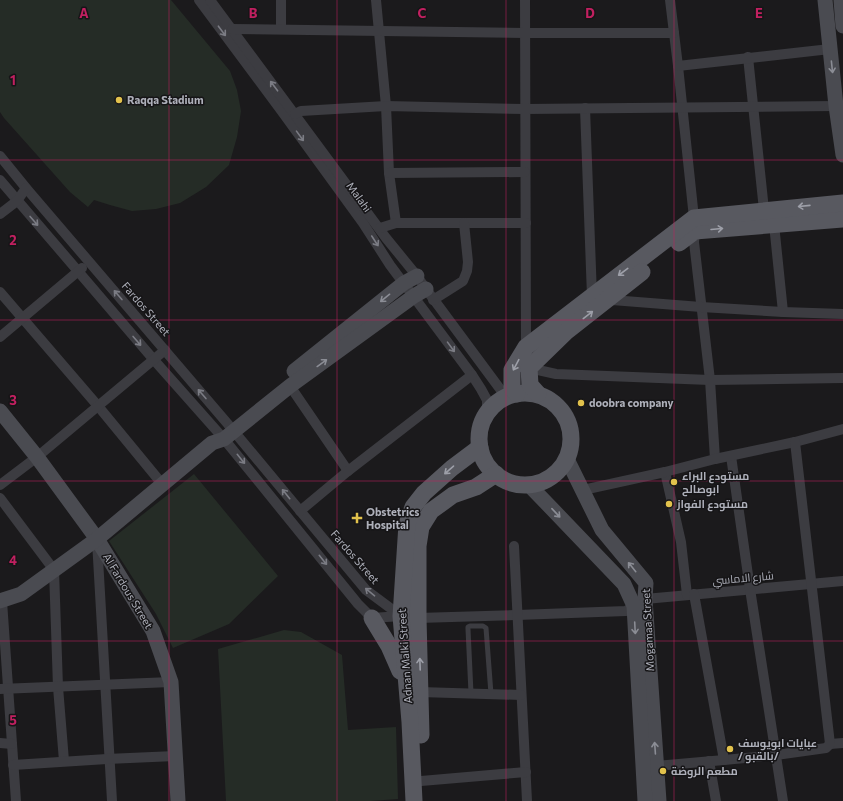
<svg xmlns="http://www.w3.org/2000/svg" width="843" height="801" viewBox="0 0 843 801" font-family="Commissioner,Cairo,sans-serif">
<style>
.green{fill:#252c26}
.lines{fill:none;stroke-linecap:round;stroke-linejoin:round}
.lane{stroke:#3c3c41;stroke-width:5}
.street{stroke:#3c3c41;stroke-width:10}
.secondary{stroke:#4a4b51;stroke-width:15}
.primary{stroke:#585960;stroke-width:17}
.oneway{stroke:#7b7c84}
.oneway2{stroke:#8b8d95}
.oneway3{stroke:#9d9fa8}
.grid{fill:none;stroke:#c12060;stroke-width:1;stroke-opacity:0.55}
.poi-dot{fill:#e2c24c;stroke:#161517;stroke-width:1.5}
.labels{text-anchor:middle;stroke-width:3;stroke-linejoin:round;paint-order:stroke}
.poi-label{font-size:11px;font-weight:bold;fill:#aeb0ba;stroke:#161517;text-anchor:start}
.street-label{font-size:11px;fill:#aeb0ba;stroke:#161517}
.grid-label{font-size:13px;text-anchor:middle;font-weight:bold;fill:#c12060;stroke:#161517;stroke-width:3;stroke-linejoin:round;paint-order:stroke}
</style>
<rect width="100%" height="100%" fill="#1b1a1c"/>
<g class="green">
<polygon points="0,0 171,0 230,71 237,90 241,111 237,137 229,165 206,187 180,203 156,209 132,211 110,205 94,200 88,207 70,192 4,118 0,112"/>
<polygon points="194,474 278,576 229,624 173,648 156,614 109,541"/>
<polygon points="284,630 301,632 342,655 348,730 396,727 398,799 371,801 226,801 218,649"/>
</g>
<g class="lines">
<polyline class="lane" points="471,693 468,629 468,627 470,626 483,626 486,628 491,694"/>
<g class="street">
<polyline points="199,0 283,113 363,223 390,265 472,375 481,389 487,400 487,414"/>
<polyline points="210,0 386,238 417,276 426,289 506,397"/>
<polyline points="281,0 281,29"/>
<polyline points="376,0 386,106 389,173 396,223"/>
<polyline points="525,0 526,347"/>
<polyline points="670,0 678,66 694,218 695,231 694,242 710,380 715,459"/>
<polyline points="232,29 525,33 674,33"/>
<polyline points="748,57 764,210"/>
<polyline points="678,66 830,49"/>
<polyline points="585,108 592,296"/>
<polyline points="295,114 301,111 386,106 525,109 836,106"/>
<polyline points="0,156 26,188 227,423 366,590 401,616"/>
<polyline points="389,173 525,172"/>
<polyline points="0,180 154,360 224,439 358,604 372,618 401,616 418,618 517,615 626,611 645,599 843,581"/>
<polyline points="0,214 17,201 26,188"/>
<polyline points="774,224 783,312"/>
<polyline points="380,228 396,223 526,223"/>
<polyline points="0,292 98,406 163,485"/>
<polyline points="433,300 463,281 467,271 468,262 464,223"/>
<polyline points="606,302 612,300 701,307 783,312 843,314"/>
<polyline points="0,337 82,268"/>
<polyline points="529,368 556,374 710,380 843,378"/>
<polyline points="290,386 348,471"/>
<polyline points="731,456 750,589 783,801"/>
<polyline points="665,472 681,542 687,595"/>
<polyline points="0,485 37,457 165,350"/>
<polyline points="583,490 665,472 715,459 795,442 843,429"/>
<polyline points="0,498 54,570 58,687 64,761"/>
<polyline points="300,511 348,471 472,375"/>
<polyline points="97,541 112,801"/>
<polyline points="514,546 527,801"/>
<polyline points="0,598 2,601 16,801"/>
<polyline points="0,689 171,682"/>
<polyline points="420,692 521,695"/>
<polyline points="0,743 12,744"/>
<polyline points="830,744 843,743"/>
<polyline points="724,760 776,755 826,748 830,744 795,442"/>
<polyline points="709,761 716,801"/>
<polyline points="13,765 107,759 175,756"/>
<polyline points="656,766 724,760 694,594"/>
<polyline points="413,781 421,781 526,772"/>
</g>
<g class="secondary">
<polyline points="825,0 836,106 843,155"/>
<polyline points="841,0 843,26"/>
<polyline points="294,371 404,283 417,276"/>
<polyline points="0,411 37,457 97,539 153,631 171,682 178,801"/>
<polyline points="567,459 602,530 646,583 645,599 659,801"/>
<polyline points="529,485 556,513 624,584 634,606 645,801"/>
<polyline points="0,601 21,594 97,539 212,443 224,439 290,386 414,296 426,289"/>
</g>
<g class="primary">
<polyline points="679,243 695,231 843,219"/>
<circle cx="525" cy="439" r="46"/>
<polyline points="517,394 512,388 512,370 526,347 694,218 843,203"/>
<polyline points="538,394 530,385 529,368 567,331 642,272"/>
<polyline points="372,618 389,646 400,671"/>
<polyline points="421,735 418,618 418,546 421,527 431,511 453,495 476,487 496,474"/>
<polyline points="414,801 410,722 401,616 407,524 413,507 424,493 452,468 480,447"/>
</g>
</g>
<defs><path id="oneway-shaft" d="M-6 0H5M1.5-3L5.5 0L1.5 3" fill="none" stroke-width="1.6" stroke-linecap="round" stroke-linejoin="round"/></defs>
<g class="oneway">
<use href="#oneway-shaft" transform="translate(222 31) rotate(53)"/>
<use href="#oneway-shaft" transform="translate(274 86) rotate(-127)"/>
<use href="#oneway-shaft" transform="translate(300 136) rotate(54)"/>
<use href="#oneway-shaft" transform="translate(34 221) rotate(49)"/>
<use href="#oneway-shaft" transform="translate(375 241) rotate(57)"/>
<use href="#oneway-shaft" transform="translate(118 295) rotate(-131)"/>
<use href="#oneway-shaft" transform="translate(137 341) rotate(49)"/>
<use href="#oneway-shaft" transform="translate(451 347) rotate(54)"/>
<use href="#oneway-shaft" transform="translate(202 394) rotate(-131)"/>
<use href="#oneway-shaft" transform="translate(241 459) rotate(51)"/>
<use href="#oneway-shaft" transform="translate(286 494) rotate(-129)"/>
<use href="#oneway-shaft" transform="translate(323 560) rotate(51)"/>
<use href="#oneway-shaft" transform="translate(370 592) rotate(-140)"/>
</g>
<g class="oneway2">
<use href="#oneway-shaft" transform="translate(832 67) rotate(84)"/>
<use href="#oneway-shaft" transform="translate(385 298) rotate(141)"/>
<use href="#oneway-shaft" transform="translate(322 363) rotate(-36)"/>
<use href="#oneway-shaft" transform="translate(556 513) rotate(47)"/>
<use href="#oneway-shaft" transform="translate(632 567) rotate(-129)"/>
<use href="#oneway-shaft" transform="translate(635 628) rotate(87)"/>
<use href="#oneway-shaft" transform="translate(655 748) rotate(-94)"/>
</g>
<g class="oneway3">
<use href="#oneway-shaft" transform="translate(804 206) rotate(174)"/>
<use href="#oneway-shaft" transform="translate(717 229) rotate(-5)"/>
<use href="#oneway-shaft" transform="translate(623 272) rotate(143)"/>
<use href="#oneway-shaft" transform="translate(588 315) rotate(-38)"/>
<use href="#oneway-shaft" transform="translate(516 365) rotate(118)"/>
<use href="#oneway-shaft" transform="translate(449 470) rotate(139)"/>
<use href="#oneway-shaft" transform="translate(420 664) rotate(-92)"/>
</g>
<path class="grid" d="M 169,0 L 169,801M 337,0 L 337,801M 506,0 L 506,801M 674,0 L 674,801M 0,160 L 843,160M 0,320 L 843,320M 0,481 L 843,481M 0,641 L 843,641"/>
<g class="poi-dot">
<circle cx="119" cy="100" r="4"/>
<circle cx="581" cy="403" r="4"/>
<circle cx="674" cy="482" r="4"/>
<circle cx="669" cy="504" r="4"/>
<path d="M355 512h4v4h4v4h-4v4h-4v-4h-4v-4h4z"/>
<circle cx="730" cy="749" r="4"/>
<circle cx="663" cy="771" r="4"/>
</g>
<g class="labels">
<g class="poi-label">
<text x="127" y="104">Raqqa Stadium</text>
<text x="589" y="407">doobra company</text>
<text x="682" y="480">مستودع البراء<tspan x="682" dy="13">ابوصالح</tspan></text>
<text x="677" y="508">مستودع الفواز</text>
<text x="366" y="516">Obstetrics<tspan x="366" dy="13">Hospital</tspan></text>
<text x="738" y="747">عبايات ابويوسف<tspan x="738" dy="13">/ بالقبو/</tspan></text>
<text x="671" y="775">مطعم الروضة</text>
</g>
<g class="street-label">
<text transform="translate(359 197) rotate(54)" y="4">Malahi</text>
<text transform="translate(146 309) rotate(49)" y="4">Fardos Street</text>
<text transform="translate(355 557) rotate(49)" y="4">Fardos Street</text>
<text transform="translate(743 578) rotate(-5)" y="4">شارع الاماسي</text>
<text transform="translate(128 591) rotate(59)" y="4">Al Fardous Street</text>
<text transform="translate(648 630) rotate(-93)" y="4">Mogamaa Street</text>
<text transform="translate(405 656) rotate(-94)" y="4">Adnan Malki Street</text>
</g>
</g>
<g class="grid-label">
<text x="84" y="18">A</text>
<text x="253" y="18">B</text>
<text x="422" y="18">C</text>
<text x="590" y="18">D</text>
<text x="759" y="18">E</text>
<text x="13" y="85">1</text>
<text x="13" y="245">2</text>
<text x="13" y="405">3</text>
<text x="13" y="565">4</text>
<text x="13" y="725">5</text>
</g>
</svg>
